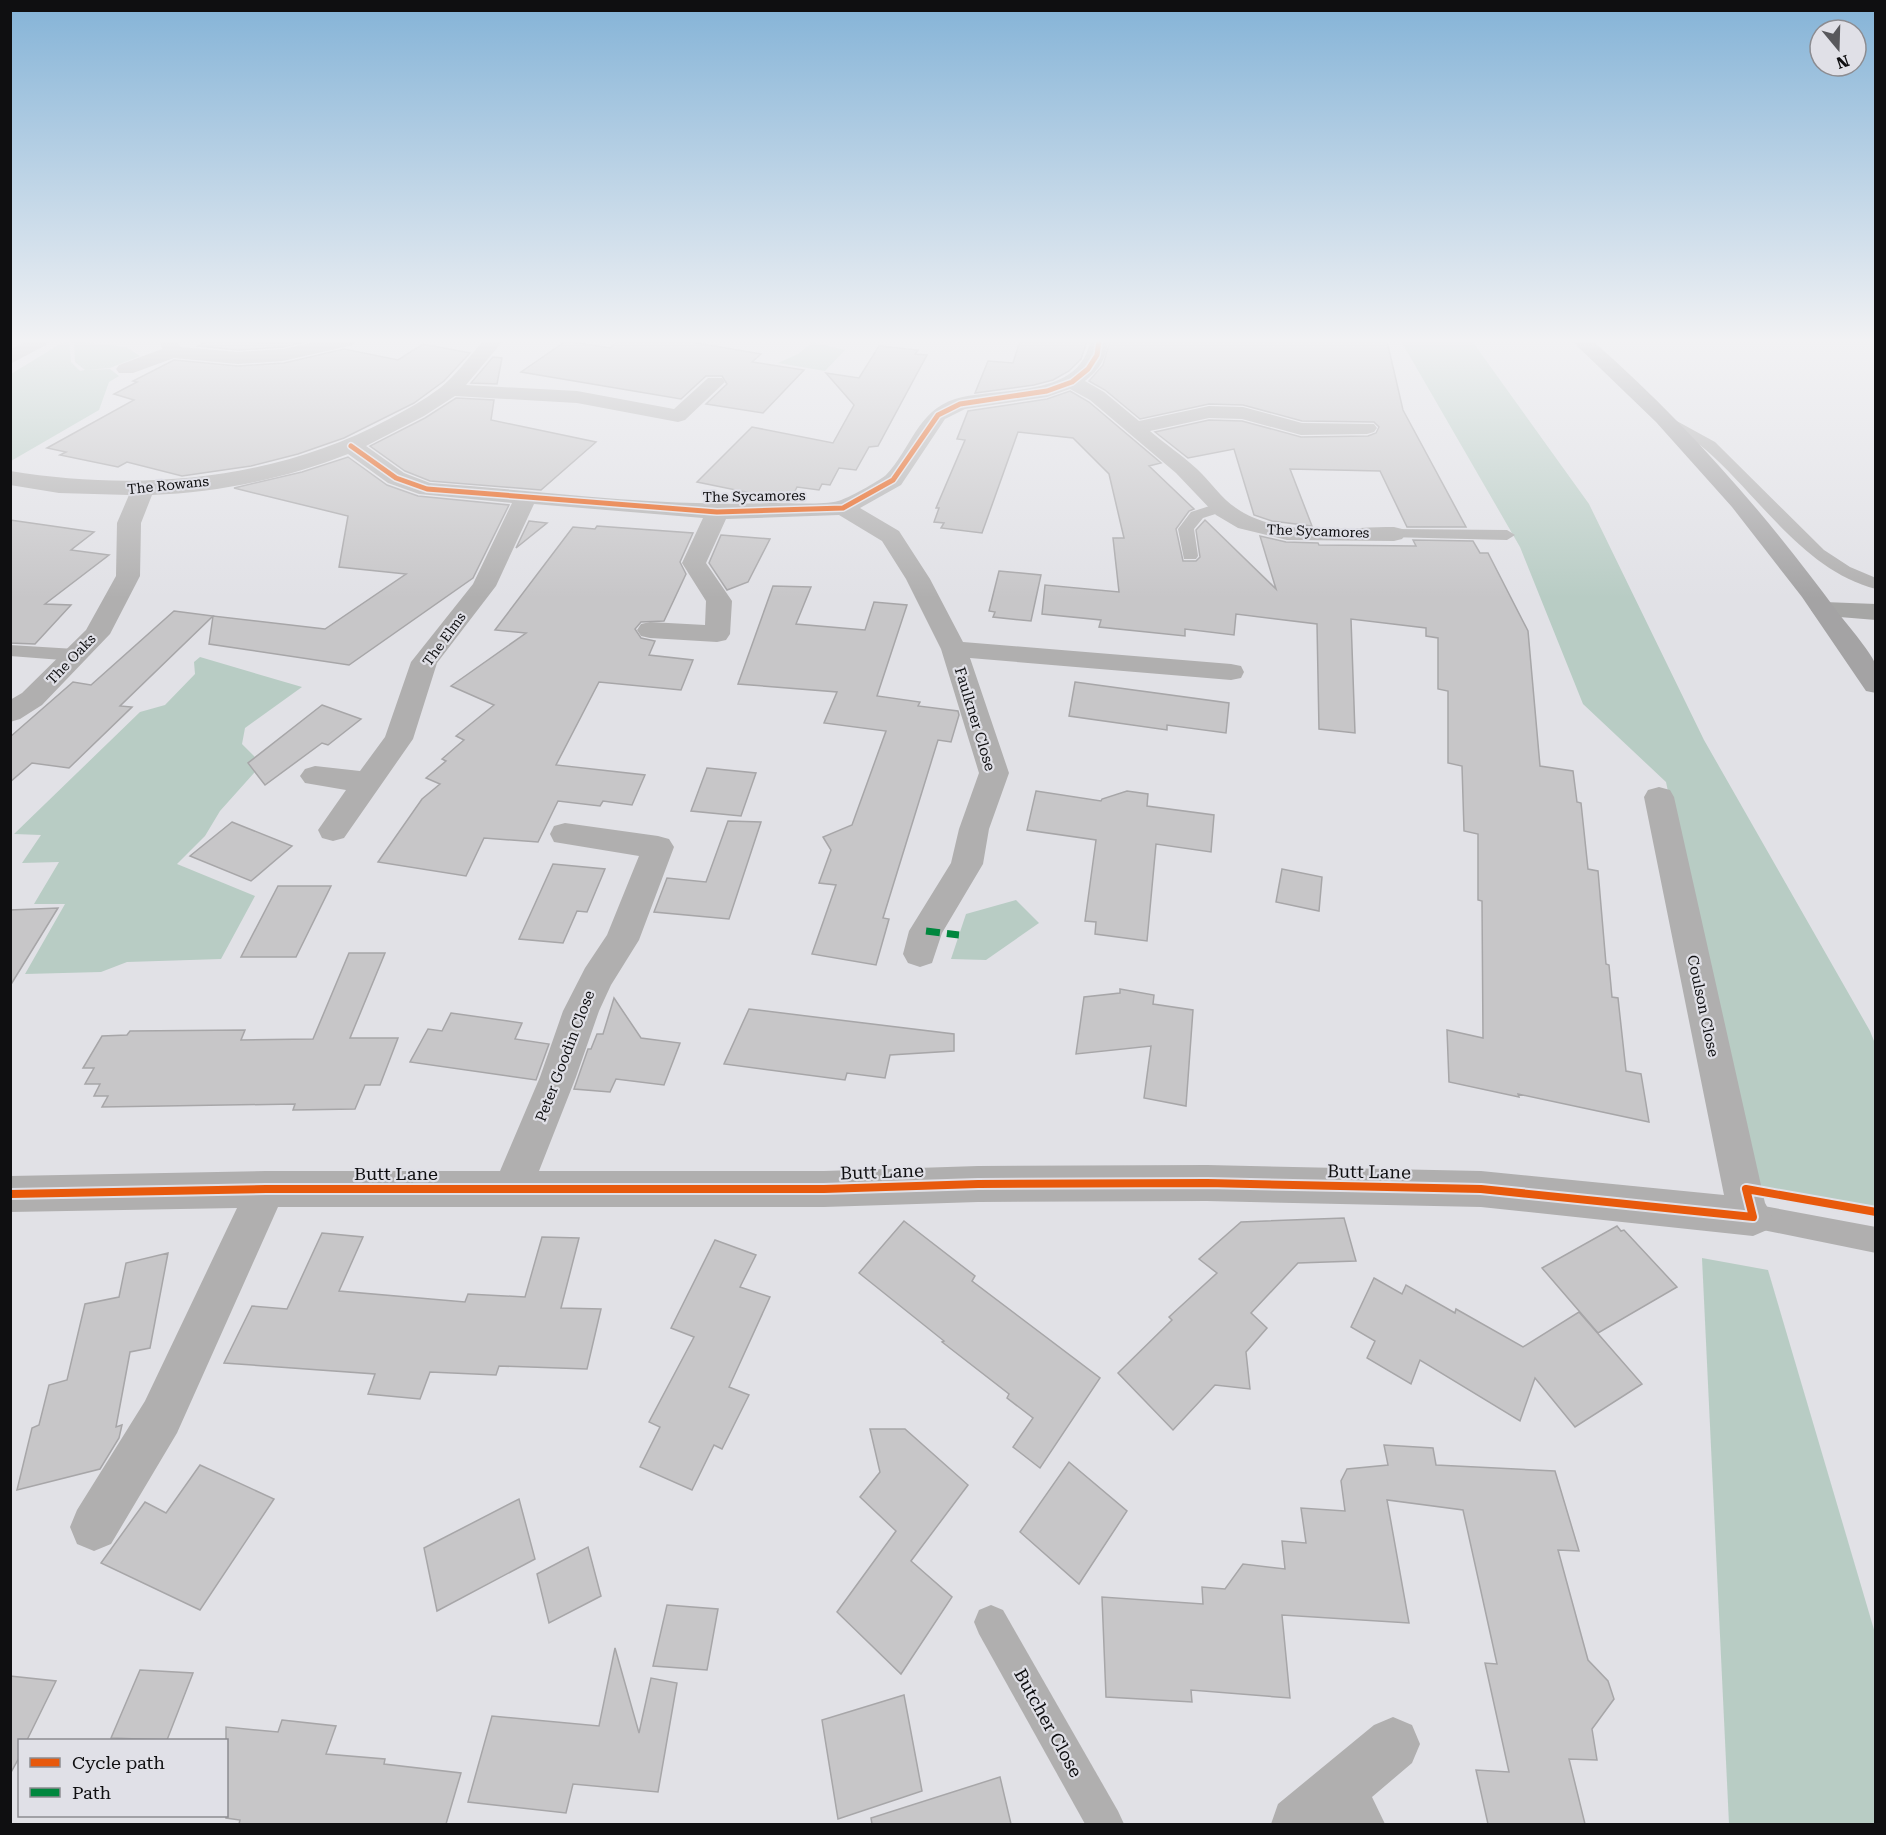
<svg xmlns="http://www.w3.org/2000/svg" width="1886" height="1835" viewBox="0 0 1886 1835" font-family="'Roboto Serif',serif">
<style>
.green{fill:#b8ccc4}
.building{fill:#c7c6c8;stroke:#a7a6a8;stroke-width:1.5}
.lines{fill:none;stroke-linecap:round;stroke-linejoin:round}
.lane{fill:#b0afaf;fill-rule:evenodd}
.street{fill:#b0afaf;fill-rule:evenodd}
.secondary{fill:#a6a6a5;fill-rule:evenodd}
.highway{fill:#a4a3a4;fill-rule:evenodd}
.quiet{stroke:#00873e;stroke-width:7;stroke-dasharray:14 7;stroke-linecap:butt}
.cycleway-far1-casing{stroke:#e0e0e7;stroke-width:8}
.cycleway-casing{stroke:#e0e0e7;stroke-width:12}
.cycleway-far1{stroke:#e8590c;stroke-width:5}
.cycleway{stroke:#e8590c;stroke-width:8}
.labels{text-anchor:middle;stroke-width:4.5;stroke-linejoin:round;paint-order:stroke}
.far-street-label{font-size:14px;fill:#0f0f11;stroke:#e0e0e7}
.street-label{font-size:15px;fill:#0f0f11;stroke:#e0e0e7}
.near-street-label{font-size:18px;fill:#0f0f11;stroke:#e0e0e7}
</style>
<rect width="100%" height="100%" fill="#e1e1e6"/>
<g class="green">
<polygon points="65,341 69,341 71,362 80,371 85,370 75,362 74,341 126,347 140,356 110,368 85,370 110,369 119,376 109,382 99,410 11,461 11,374"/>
<polygon points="1401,341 1472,341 1589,504 1704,740 1870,1031 1876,1046 1875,1210 1752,1184 1666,782 1583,704 1520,547"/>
<polygon points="813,342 845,350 825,371 778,363 798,354"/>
<polygon points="200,657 302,687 245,728 242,744 262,764 220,811 205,836 177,864 255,896 221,959 127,962 101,972 25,974 65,904 34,904 59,862 22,863 41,835 14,834 140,712 165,705 195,674 194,662"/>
<polygon points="1016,900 1039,923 986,960 951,959 966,914"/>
<polygon points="1702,1258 1768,1270 1875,1633 1875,1824 1729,1824"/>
</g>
<g class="building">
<polygon points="207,341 272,343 306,342 283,347 238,350 198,346"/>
<polygon points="566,341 610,348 618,341 685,341 761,354 752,362 804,370 763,413 706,404 727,384 722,376 706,376 681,399 521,372"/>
<polygon points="1020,341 1087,341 1081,359 1069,371 1053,380 1034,385 975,393 988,361 1013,363"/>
<polygon points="1110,341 1387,341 1403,410 1466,527 1407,527 1380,471 1290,469 1312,526 1272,521 1254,515 1234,449 1188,458 1155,432 1209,420 1242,421 1301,437 1368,436 1376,433 1379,427 1374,422 1302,421 1243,405 1209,404 1140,419 1105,390 1089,381 1103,365"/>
<polygon points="423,344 470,353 444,381 414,403 344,438 298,454 251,466 182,476 127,462 118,467 60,455 66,452 47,448 134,400 114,394 137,382 133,381 174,360 238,366 284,363 344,349 398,360"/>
<polygon points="879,346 918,350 915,354 927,355 878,446 869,447 856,470 839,468 830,485 822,484 819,490 797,487 790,501 697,482 752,427 833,443 854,405 826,373 859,378"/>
<polygon points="493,357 502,358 497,384 471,383"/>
<polygon points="1070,391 1089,402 1161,463 1149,466 1194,509 1189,511 1176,529 1183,561 1196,561 1200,557 1196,530 1205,520 1276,589 1260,536 1286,542 1318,543 1319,545 1416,546 1413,540 1473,541 1480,553 1488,553 1528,631 1540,766 1573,771 1577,802 1581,803 1588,869 1598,871 1606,964 1609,965 1612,997 1618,998 1626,1071 1641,1074 1649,1122 1518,1094 1519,1097 1449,1082 1447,1030 1483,1038 1482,901 1478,900 1478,834 1464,831 1462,766 1448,763 1448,691 1438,689 1438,638 1426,636 1426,628 1351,619 1355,733 1319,729 1317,624 1236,614 1234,635 1185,629 1185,636 1099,627 1101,620 1042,614 1045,585 1119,592 1113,538 1124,538 1109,474 1073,438 1018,432 982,533 941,528 944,523 934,522 939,508 936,508 965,440 957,439 968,411 1047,399"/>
<polygon points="456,398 494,400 491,420 596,442 541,490 430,481 405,471 370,446 425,418"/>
<polygon points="348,457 387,485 418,496 509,505 473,578 349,665 209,644 213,616 325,629 406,574 339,567 348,516 234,488 302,472"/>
<polygon points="10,520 94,532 71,550 109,555 45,604 71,605 35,644 10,643"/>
<polygon points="529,521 547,523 516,548"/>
<polygon points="597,526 693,533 680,562 686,574 664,621 641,622 635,629 641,638 655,641 649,655 693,660 681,690 599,682 556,765 645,775 632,805 603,801 600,806 558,801 538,842 484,838 466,876 378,862 422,799 440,784 426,778 446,761 442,759 464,740 456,736 494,705 451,686 526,633 495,630 573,527 595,529"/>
<polygon points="721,535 770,539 748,582 727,590 709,563"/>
<polygon points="999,571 1041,575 1031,621 993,617 995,612 989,611"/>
<polygon points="773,586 811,587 796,624 865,630 874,602 907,605 877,696 920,702 918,706 958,711 959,715 951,742 938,740 883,918 889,919 876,965 812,954 836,885 819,883 831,850 823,837 852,825 886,731 824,723 837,692 738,684"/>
<polygon points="174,611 213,616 120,706 132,707 69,768 32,763 10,782 10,737 73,682 91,685"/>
<polygon points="1075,682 1229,703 1226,733 1167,725 1167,730 1069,716"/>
<polygon points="322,705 361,719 328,745 322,743 265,785 248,763"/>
<polygon points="707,768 756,773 741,816 691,811"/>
<polygon points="1036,791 1101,801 1102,799 1127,791 1148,794 1147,806 1214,815 1211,852 1156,844 1147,941 1095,934 1096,922 1085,921 1096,840 1027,830"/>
<polygon points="728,821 761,822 729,919 654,912 667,878 706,882"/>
<polygon points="232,822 292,846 251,881 190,856"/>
<polygon points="553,864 605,869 587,912 577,911 563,943 519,939"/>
<polygon points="1282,869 1322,877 1319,911 1276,902"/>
<polygon points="278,886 331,886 296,957 241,957"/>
<polygon points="58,908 10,986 10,910"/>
<polygon points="349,953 385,953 350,1038 398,1038 380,1085 365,1085 355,1109 293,1110 295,1104 102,1107 108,1096 94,1096 100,1084 85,1084 94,1068 83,1068 102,1036 127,1035 130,1031 245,1030 241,1040 313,1039"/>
<polygon points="1120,989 1154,995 1153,1004 1193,1010 1186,1106 1144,1098 1151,1046 1076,1054 1084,997 1120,993"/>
<polygon points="614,998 641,1038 680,1043 664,1085 616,1079 610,1092 574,1089 588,1049 591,1049 597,1034 603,1034"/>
<polygon points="749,1009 954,1034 954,1051 890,1055 885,1078 847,1073 845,1080 724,1064"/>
<polygon points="451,1013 522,1023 515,1039 549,1044 536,1080 410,1062 428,1029 442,1031"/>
<polygon points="1344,1218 1356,1261 1298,1263 1251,1313 1267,1328 1246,1352 1250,1389 1215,1385 1173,1430 1118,1373 1172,1320 1169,1317 1217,1273 1199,1259 1241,1222"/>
<polygon points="904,1221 975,1276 972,1281 1100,1378 1040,1468 1013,1447 1033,1418 1007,1398 1009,1394 942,1342 944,1341 859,1273"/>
<polygon points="1617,1226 1621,1231 1624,1230 1677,1287 1598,1333 1542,1268"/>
<polygon points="322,1233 363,1237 339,1291 465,1302 468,1294 525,1297 542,1237 579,1238 561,1308 601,1309 587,1369 499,1366 496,1375 430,1372 420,1399 368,1394 375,1374 224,1363 252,1306 287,1309"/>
<polygon points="715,1240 756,1255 740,1287 770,1297 729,1387 749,1395 722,1449 714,1445 692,1490 640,1467 660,1427 649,1422 694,1337 671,1328"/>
<polygon points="168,1253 150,1348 130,1352 116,1427 122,1425 119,1438 100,1469 17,1490 32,1428 39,1425 49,1385 67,1380 85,1304 119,1297 126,1263"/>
<polygon points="1374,1278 1402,1294 1406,1285 1455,1313 1456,1309 1523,1347 1579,1312 1642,1384 1575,1427 1535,1378 1520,1421 1420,1360 1411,1384 1367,1358 1375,1341 1351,1327"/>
<polygon points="870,1429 905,1429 968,1485 911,1561 952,1597 901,1674 837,1612 896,1531 860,1497 880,1472"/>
<polygon points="1384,1445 1433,1448 1436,1465 1555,1471 1579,1551 1558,1550 1588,1660 1608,1681 1614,1699 1592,1729 1597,1760 1569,1759 1585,1824 1488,1824 1476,1770 1509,1772 1485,1663 1497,1664 1463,1510 1387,1500 1409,1623 1282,1615 1290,1698 1191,1690 1192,1702 1106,1697 1102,1597 1203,1604 1202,1587 1225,1589 1243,1564 1285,1569 1282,1541 1306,1543 1301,1508 1345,1511 1341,1481 1347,1469 1388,1465"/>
<polygon points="1069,1462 1127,1511 1079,1584 1020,1532"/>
<polygon points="200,1465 274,1499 200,1610 101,1563 145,1502 166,1513"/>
<polygon points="519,1499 535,1559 437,1611 424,1548"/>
<polygon points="588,1547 601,1596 549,1623 537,1574"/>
<polygon points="667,1605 718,1609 707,1670 653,1666"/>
<polygon points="615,1648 639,1733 651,1678 677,1683 658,1792 573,1784 566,1813 468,1802 492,1716 599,1726"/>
<polygon points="140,1670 193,1673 167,1740 111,1738"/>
<polygon points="10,1676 56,1681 27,1740 20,1740 20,1756 10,1774"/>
<polygon points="904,1695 922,1791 838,1819 822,1720"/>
<polygon points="282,1720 336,1726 326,1754 385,1759 384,1764 461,1773 446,1824 239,1824 240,1820 226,1818 226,1727 278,1732"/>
<polygon points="1000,1777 1011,1824 872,1824 871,1818"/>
</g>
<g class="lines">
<g class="lane">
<path d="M 1664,414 L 1715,442 L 1824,550 L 1850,567 L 1876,578 L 1876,589 C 1804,571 1759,496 1706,450 C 1693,438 1674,430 1659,421 L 1657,418 Z"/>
<polygon points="1222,502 1230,507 1228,510 1203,518 1194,529 1198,556 1196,559 1184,559 1178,529 1191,512"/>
<polygon points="1394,529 1507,530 1515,535 1507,540 1388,537 1386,534 1388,531"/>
<polygon points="10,645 75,649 81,651 84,655 81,659 75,661 10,656"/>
<polygon points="1753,1204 1876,1227 1876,1253 1743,1226 1739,1217 1743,1208"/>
<polygon points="991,1605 1003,1610 1118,1811 1124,1824 1085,1824 979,1634 974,1622 979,1610"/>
</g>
<g class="street">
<polygon points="25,341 48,341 46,345 10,364 10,350"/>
<polygon points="160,341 178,341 180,347 238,352 283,349 319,341 355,341 353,345 283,361 238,364 174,358 133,373 119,373 116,369 119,365 162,349"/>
<path d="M 483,341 L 503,341 L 466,385 L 577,391 L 674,409 L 708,378 L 722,378 L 725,382 L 685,420 L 678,422 L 577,403 L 455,396 L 424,416 L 366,446 L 404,473 L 430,483 C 543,491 657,507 770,503 C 787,503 824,505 838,501 C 847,499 879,481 886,475 C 911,449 917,411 955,399 C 997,386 1080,400 1090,341 L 1108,341 C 1106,359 1099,370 1085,381 L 1104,392 L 1139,421 L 1209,406 L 1243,407 L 1302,423 L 1374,424 L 1377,428 L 1374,432 L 1367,434 L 1301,435 L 1242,419 L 1209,418 L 1150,431 C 1165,444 1182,455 1197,469 C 1210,481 1221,498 1236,508 C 1279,538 1344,527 1394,527 L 1402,529 L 1406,534 L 1402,539 L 1394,541 L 1287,540 L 1238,528 L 1216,515 L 1176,473 L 1090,400 L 1070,389 L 1047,397 L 965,409 L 945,419 L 901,485 L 860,508 L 899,531 L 930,579 L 963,642 L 1231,664 L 1241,666 L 1244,672 L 1241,678 L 1231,680 L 970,658 L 1009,773 L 989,829 L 983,864 L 942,933 L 932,963 L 920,967 L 908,963 L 903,954 L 909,931 L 951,863 L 959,829 L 979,773 L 941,649 L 906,579 L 882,541 L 839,515 L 726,519 L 706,563 L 732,601 L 730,634 L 726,640 L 717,642 L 650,638 L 641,636 L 637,630 L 641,624 L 650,622 L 705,625 L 706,601 L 682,563 L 703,518 L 534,504 L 496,586 L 437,663 L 413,739 L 344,838 L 333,841 L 322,838 L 318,830 L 346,790 L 305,783 L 300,776 L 305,769 L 315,766 L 360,771 L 385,737 L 411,662 L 473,584 L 512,503 L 419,494 L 388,483 L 348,454 C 287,478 218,493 152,495 L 141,523 L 140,576 L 110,634 L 42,705 L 20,719 L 10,722 L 10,700 L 22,693 L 86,630 L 116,576 L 117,523 L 129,495 L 59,493 L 10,485 L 10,471 C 138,492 273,481 389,419 C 406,410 424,400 440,388 C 456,375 469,357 483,341 Z"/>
<polygon points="1659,787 1670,790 1674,797 1765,1203 1773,1217 1767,1230 1753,1236 1481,1207 1207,1201 978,1202 824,1207 278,1207 177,1433 111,1544 94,1551 77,1544 70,1527 77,1510 145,1401 237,1208 10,1212 10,1176 266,1171 500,1171 540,1077 563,1011 585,968 607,935 639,856 554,842 550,834 554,826 565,823 658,836 669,839 674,847 639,940 611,985 599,1011 576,1077 539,1171 824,1171 978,1166 1207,1165 1481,1171 1724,1195 1644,797 1648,790"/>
<polygon points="1393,1717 1412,1725 1420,1744 1412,1763 1372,1797 1385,1824 1271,1824 1278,1804 1374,1725"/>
</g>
<polygon class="secondary" points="1824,602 1876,604 1876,620 1815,615 1811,610 1815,605"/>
<path class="highway" d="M 1572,341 L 1593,341 C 1686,423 1766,514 1839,614 C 1847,624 1874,656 1876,666 C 1877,675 1876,685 1876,693 L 1866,691 L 1802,597 L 1732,507 L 1656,422 Z"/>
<polyline class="quiet" points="926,931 959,935"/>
<g class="cycleway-far1-casing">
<polyline id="cycleway-far1" points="351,446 396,478 427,489 717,512 843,508 893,480 938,415 960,404 1047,391 1072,382 1088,369 1097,355 1099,341"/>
</g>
<g class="cycleway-casing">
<polyline id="cycleway" points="10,1194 266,1189 824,1189 978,1184 1207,1183 1481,1189 1753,1217 1746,1189 1876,1212"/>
</g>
<use href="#cycleway-far1" class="cycleway-far1"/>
<use href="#cycleway" class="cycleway"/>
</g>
<linearGradient id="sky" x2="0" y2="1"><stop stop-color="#84b3d7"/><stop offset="0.57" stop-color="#f2f2f4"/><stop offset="1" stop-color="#f2f2f4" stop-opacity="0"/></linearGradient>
<rect width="1886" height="598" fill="url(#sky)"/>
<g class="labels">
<g class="far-street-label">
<text transform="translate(168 485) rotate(-6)" y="5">The Rowans</text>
<text transform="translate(754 496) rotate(-1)" y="5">The Sycamores</text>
<text transform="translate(1318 531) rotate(2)" y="5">The Sycamores</text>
<text transform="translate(444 639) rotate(-54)" y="5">The Elms</text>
<text transform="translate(71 659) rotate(-46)" y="5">The Oaks</text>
</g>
<g class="street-label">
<text transform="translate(975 719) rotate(73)" y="5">Faulkner Close</text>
<text transform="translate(1703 1006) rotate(78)" y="5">Coulson Close</text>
<text transform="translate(565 1056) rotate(-69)" y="5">Peter Goodin Close</text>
</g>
<g class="near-street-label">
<text transform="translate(882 1172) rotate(-2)" y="6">Butt Lane</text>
<text transform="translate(1369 1172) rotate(1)" y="6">Butt Lane</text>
<text x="396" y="1180">Butt Lane</text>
<text transform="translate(1048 1723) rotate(61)" y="6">Butcher Close</text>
</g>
</g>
<rect width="1886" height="1835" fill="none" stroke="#0f0f11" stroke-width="24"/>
<rect x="18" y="1739" width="210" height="78" fill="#e0e0e7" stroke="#8c8c91" stroke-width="1.5"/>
<rect x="30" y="1758" width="30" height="9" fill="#e8590c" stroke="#8c8c91" stroke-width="1.5"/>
<text x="72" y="1769" font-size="18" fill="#0f0f11">Cycle path</text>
<rect x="30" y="1788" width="30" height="9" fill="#00873e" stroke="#8c8c91" stroke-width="1.5"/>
<text x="72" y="1799" font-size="18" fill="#0f0f11">Path</text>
<g transform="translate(1838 48) rotate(161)"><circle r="28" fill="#e0e0e7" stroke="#8c8c91" stroke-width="1.5"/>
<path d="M0-4.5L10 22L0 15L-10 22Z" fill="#58585c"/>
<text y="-9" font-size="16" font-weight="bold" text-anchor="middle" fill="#0f0f11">N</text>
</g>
</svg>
